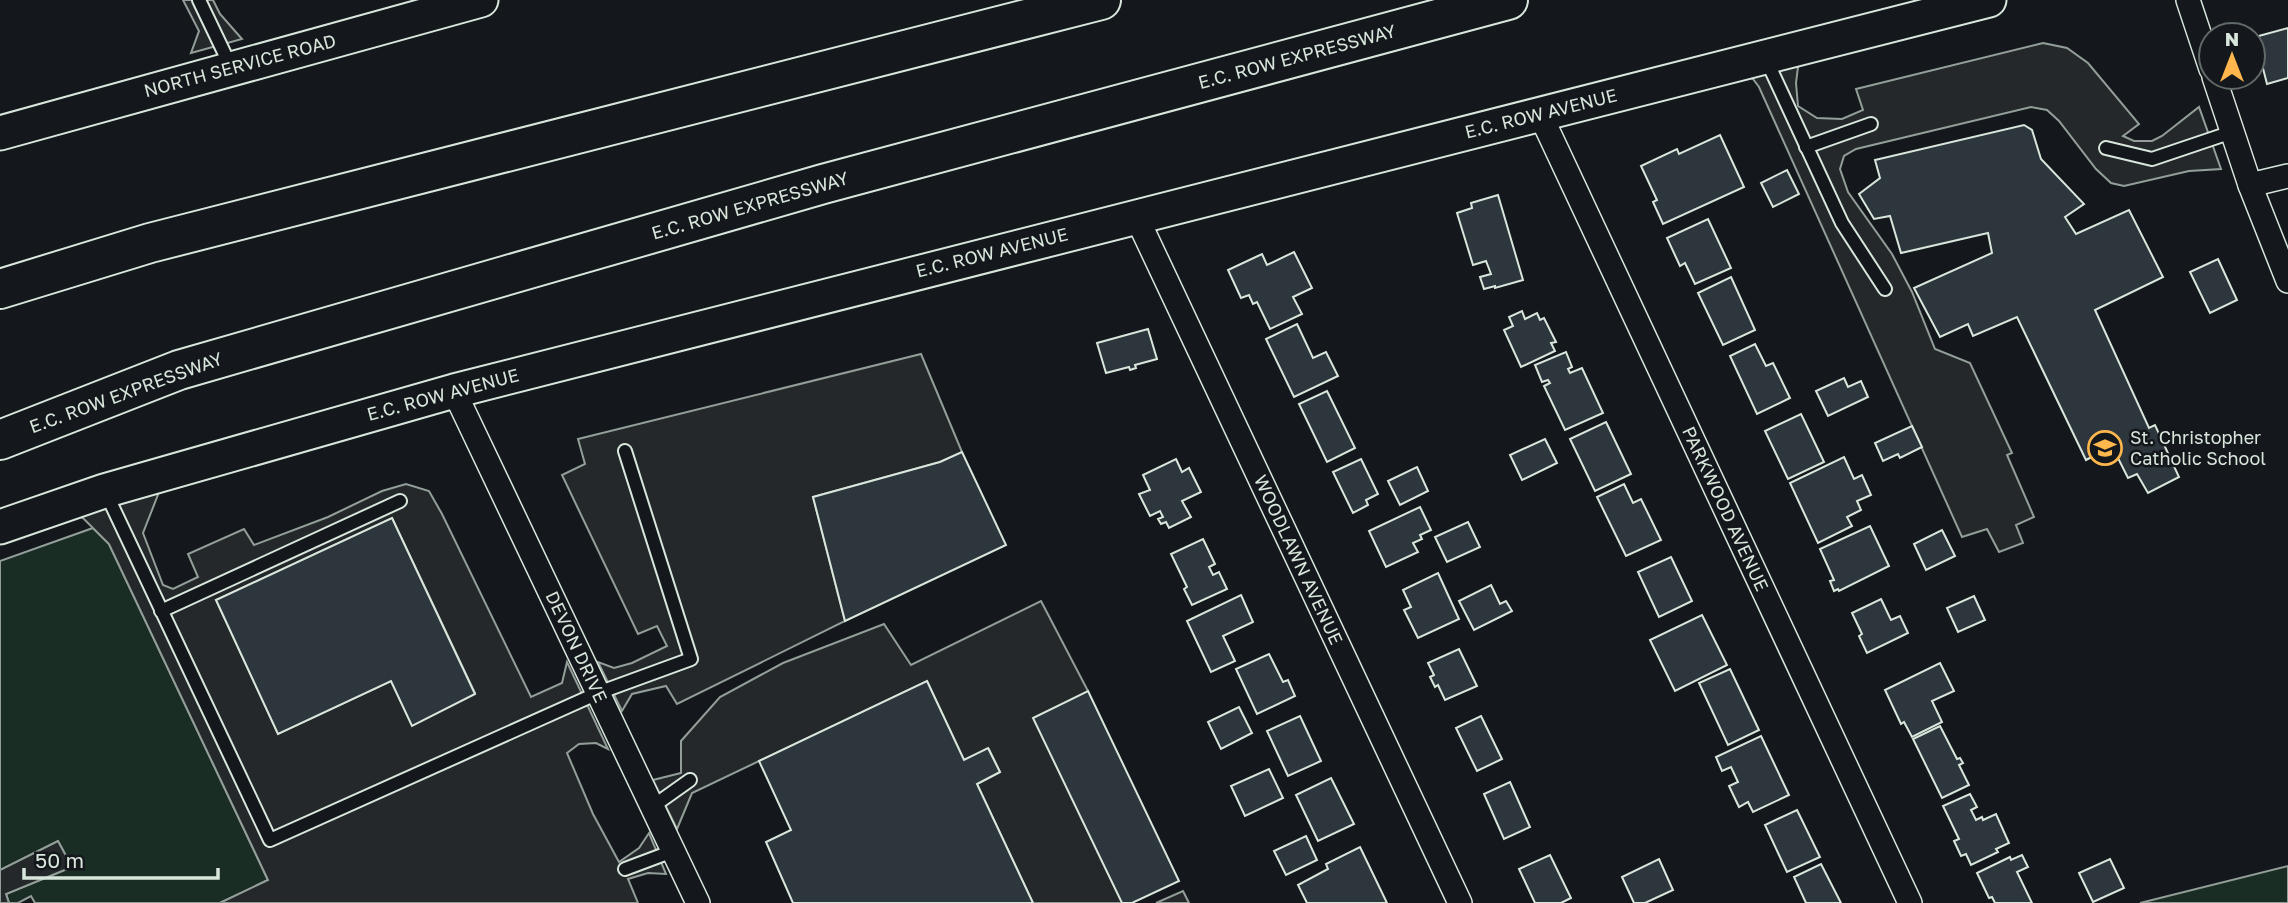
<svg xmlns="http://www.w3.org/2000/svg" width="2288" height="903" viewBox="0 0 2288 903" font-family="'Golos Text',sans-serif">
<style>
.green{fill:#1a2d24;stroke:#939e99;stroke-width:2}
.parking{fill:#24282b;stroke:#939e99;stroke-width:2;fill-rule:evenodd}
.building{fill:#2c363c;stroke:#d8e6dc;stroke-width:2}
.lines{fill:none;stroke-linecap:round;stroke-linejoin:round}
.lane-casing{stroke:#d8e6dc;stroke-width:16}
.street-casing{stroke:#d8e6dc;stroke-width:26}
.secondary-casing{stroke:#d8e6dc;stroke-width:37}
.highway-casing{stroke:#d8e6dc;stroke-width:42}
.lane{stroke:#14181c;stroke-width:12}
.street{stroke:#14181c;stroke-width:23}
.secondary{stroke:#14181c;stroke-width:33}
.highway{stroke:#14181c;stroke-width:38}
.labels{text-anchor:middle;stroke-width:5;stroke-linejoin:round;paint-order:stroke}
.street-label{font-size:18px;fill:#d8e6dc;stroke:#14181c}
.poi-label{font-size:18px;fill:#d8e6dc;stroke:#14181c;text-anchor:start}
</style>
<rect width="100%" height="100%" fill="#14181c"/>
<g class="green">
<polygon points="93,528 109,544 268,880 220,903 35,903 31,896 18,903 9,903 6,894 72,867 58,841 0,870 0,561"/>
<polygon points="2288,866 2288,903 2140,903"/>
</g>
<g class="parking">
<polygon points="183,0 213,0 220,14 242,39 191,53 199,31"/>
<polygon points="2043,43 2067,48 2088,63 2139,124 2123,136 2134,141 2152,141 2162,136 2199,107 2221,169 2189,171 2124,186 2111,183 2096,169 2059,121 2047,110 2031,107 1856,149 1844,156 1840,169 1848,192 1892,254 1912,292 1935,349 1970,363 2012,453 2007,455 2034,517 2016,525 2023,543 1999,552 1987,529 1962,537 1759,87 1753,79 1739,74 1806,58 1798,67 1796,83 1798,106 1817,118 1842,119 1863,110 1856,89"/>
<polygon points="921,354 962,452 940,462 813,497 845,621 677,704 666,686 632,694 622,711 598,662 614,668 632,663 667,646 657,626 638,634 562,475 585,464 578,439"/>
<path d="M 163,482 L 143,533 L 163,585 L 173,589 L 198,577 L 188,554 L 244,529 L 254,545 L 328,517 L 382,491 L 406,484 L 429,491 L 442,514 L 531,697 L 562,683 L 567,662 L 608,749 L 596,743 L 579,744 L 567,753 L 593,814 L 619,862 L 639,848 L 649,833 L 666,874 L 648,873 L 628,879 L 638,903 L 220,903 L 268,880 L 109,544 L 83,518 L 69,512 ZM 392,518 L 475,693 L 412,725 L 391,681 L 278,734 L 216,600 Z"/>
<polygon points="1041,601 1088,691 1122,903 1033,903 977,784 1000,772 989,749 964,760 927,681 692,793 677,829 653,780 681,773 681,741 720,697 783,663 884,624 911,665"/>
<polygon points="58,841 72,867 6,894 9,903 0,903 0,870"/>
<polygon points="1183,891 1189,903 1156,903"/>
</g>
<g class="building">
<polygon points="2288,28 2288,78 2267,84 2255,37"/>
<polygon points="2024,125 2032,130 2041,159 2084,204 2065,217 2076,234 2129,210 2163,277 2095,310 2149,428 2155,425 2179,477 2148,493 2137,474 2128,478 2112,446 2086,460 2017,317 1973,336 1968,324 1940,337 1914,288 1992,253 1988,233 1901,253 1890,216 1874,219 1859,194 1880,178 1875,160"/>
<polygon points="1720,135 1744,187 1663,224 1653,202 1657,200 1641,166 1677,149 1679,154"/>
<polygon points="1787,170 1799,194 1773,207 1761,183"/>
<polygon points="1498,195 1523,280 1495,288 1495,286 1484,289 1480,277 1491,274 1486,261 1473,265 1457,213 1472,208 1471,203"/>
<polygon points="1708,219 1731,268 1695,284 1685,263 1680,266 1667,238"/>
<polygon points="1294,252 1312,288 1293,297 1302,314 1270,329 1257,302 1253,304 1249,295 1241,298 1228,270 1262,254 1267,265"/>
<polygon points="2218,259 2237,300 2210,313 2190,272"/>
<polygon points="1731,277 1755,330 1723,345 1698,293"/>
<polygon points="1522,311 1525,319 1537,313 1540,320 1544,318 1556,342 1551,343 1555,351 1521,367 1504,330 1513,326 1509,317"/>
<polygon points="1297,324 1313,358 1326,352 1338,376 1294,397 1266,339"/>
<polygon points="1148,329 1157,359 1135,365 1136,368 1130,370 1129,367 1106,373 1097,343"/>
<polygon points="1755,344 1766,366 1773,363 1790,398 1757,414 1730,356"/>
<polygon points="1566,352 1572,367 1568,369 1570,373 1582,368 1603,413 1565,430 1544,386 1550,383 1548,380 1542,382 1535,365"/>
<polygon points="1844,378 1848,387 1861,381 1868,397 1828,416 1816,391"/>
<polygon points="1327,391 1355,448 1327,462 1299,404"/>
<polygon points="1801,414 1824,462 1788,479 1765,431"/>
<polygon points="1606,422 1631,474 1595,491 1570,439"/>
<polygon points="1912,426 1922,447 1900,458 1898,454 1883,461 1875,443"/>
<polygon points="1545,439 1557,463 1522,480 1510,455"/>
<polygon points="962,452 1006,545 845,621 813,497 940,462"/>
<polygon points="1844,457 1854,479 1862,475 1871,495 1857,501 1861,510 1847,517 1852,526 1818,543 1790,483"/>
<polygon points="1176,459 1182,472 1189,468 1201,492 1182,501 1191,517 1169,528 1166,522 1161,524 1158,519 1163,517 1160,511 1150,516 1139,494 1150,490 1143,475"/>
<polygon points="1361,459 1378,494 1366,500 1368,505 1353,513 1333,472"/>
<polygon points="1417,467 1428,491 1400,505 1388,481"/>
<polygon points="1624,484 1633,503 1641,499 1661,540 1626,556 1597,497"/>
<polygon points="1420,507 1431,530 1420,535 1422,539 1413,543 1418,552 1386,567 1369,531"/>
<polygon points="392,518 475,694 412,726 391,681 278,734 216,600"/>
<polygon points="1468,522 1480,547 1447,562 1435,537"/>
<polygon points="1870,526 1889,566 1839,591 1838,589 1834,591 1830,581 1834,580 1820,549"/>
<polygon points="1942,530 1955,556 1926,570 1914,544"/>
<polygon points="1203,539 1215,564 1209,567 1213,575 1219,572 1227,589 1192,605 1184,589 1187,587 1171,554"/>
<polygon points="1671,557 1692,601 1659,617 1638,572"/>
<polygon points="1438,573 1459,619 1418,638 1404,610 1411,607 1403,590"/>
<polygon points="1491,585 1500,604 1506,601 1512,611 1474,630 1459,601"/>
<polygon points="1241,595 1253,622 1223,636 1235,661 1211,672 1187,621"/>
<polygon points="1974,596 1985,620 1958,632 1947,608"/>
<polygon points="1881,599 1891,620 1900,616 1908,633 1867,653 1859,636 1862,634 1852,613"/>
<polygon points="1702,615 1727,665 1675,691 1650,640"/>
<polygon points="1459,649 1477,686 1445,700 1438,685 1435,687 1430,677 1434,675 1428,663"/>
<polygon points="1269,654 1283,682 1288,680 1295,696 1257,714 1236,669"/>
<polygon points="1940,663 1954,691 1932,701 1942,722 1912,737 1904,722 1901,724 1885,690"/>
<polygon points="1730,669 1759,730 1728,745 1699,683"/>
<polygon points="927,681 964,760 988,748 1000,772 977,784 1033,903 793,903 766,842 791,830 759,761"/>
<polygon points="1088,691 1179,881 1132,903 1122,903 1033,718"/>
<polygon points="1239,707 1252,733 1221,749 1208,722"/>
<polygon points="1300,716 1321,761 1288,776 1267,731"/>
<polygon points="1481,716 1502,759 1477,771 1456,728"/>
<polygon points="1940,726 1957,759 1960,758 1963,763 1959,765 1969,785 1942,798 1913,739"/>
<polygon points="1761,736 1789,795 1753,812 1748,802 1739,807 1729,786 1738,782 1731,767 1722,771 1716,757"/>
<polygon points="1269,769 1283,798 1245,816 1231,786"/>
<polygon points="1331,778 1354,824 1318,841 1296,795"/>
<polygon points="1510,782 1530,827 1504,839 1484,794"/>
<polygon points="1970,794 1977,807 1971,810 1976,820 1982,817 1983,820 1996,814 2009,843 1996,849 1998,852 1971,865 1966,854 1961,856 1954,841 1959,839 1943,806"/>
<polygon points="1797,810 1820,857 1787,872 1765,825"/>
<polygon points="1306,836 1317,860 1286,875 1274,851"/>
<polygon points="1360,847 1387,903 1307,903 1298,885 1328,869 1326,864"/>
<polygon points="1550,855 1571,898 1561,903 1535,903 1519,869"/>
<polygon points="2022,855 2028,867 2017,872 2032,903 1995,903 1992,897 1989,898 1977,873 2010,857 2011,860"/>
<polygon points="1659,859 1673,890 1645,903 1634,903 1622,877"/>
<polygon points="2110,859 2124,888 2093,902 2079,873"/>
<polygon points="1821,864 1841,903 1806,903 1794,877"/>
</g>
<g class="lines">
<g class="lane-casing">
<g id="lane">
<polyline points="199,0 231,67"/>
<polyline points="1765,57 1842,223 1885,289"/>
<polyline points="1806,147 1871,124"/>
<polyline points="2106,148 2152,159 2232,132"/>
<polyline points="106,493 270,840 598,693 691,659 625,451"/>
<polyline points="161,611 400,501"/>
<polyline points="652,807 690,780"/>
<polyline points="625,869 673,851"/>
</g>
</g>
<g class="street-casing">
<g id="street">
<polyline points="2188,0 2211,69"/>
<polyline points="2214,77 2250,185 2288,281"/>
<polyline points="1540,114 1910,903"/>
<polyline points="2250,185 2288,176"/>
<polyline points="1136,216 1460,903"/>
<polyline points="454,391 698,903"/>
</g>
</g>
<g class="secondary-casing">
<g id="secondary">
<polyline points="0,133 481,0"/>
<polyline points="0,527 104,491 454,391 1989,0"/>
</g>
</g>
<g class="highway-casing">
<g id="highway">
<polyline points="0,289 150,243 1101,0"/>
<polyline points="0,440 179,370 823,184 1508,0"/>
</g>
</g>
<use href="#lane" class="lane"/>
<use href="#street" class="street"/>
<use href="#secondary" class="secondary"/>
<use href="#highway" class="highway"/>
</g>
<defs>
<g id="school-ring" transform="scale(1.75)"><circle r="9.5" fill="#14181c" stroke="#ffb74d" stroke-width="1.5"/><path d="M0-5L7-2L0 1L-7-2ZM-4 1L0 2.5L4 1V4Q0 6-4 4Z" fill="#ffb74d"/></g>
</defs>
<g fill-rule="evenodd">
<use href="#school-ring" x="2105" y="448"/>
</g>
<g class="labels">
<g class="street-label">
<text transform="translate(1297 57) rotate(-15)" y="6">E.C. ROW EXPRESSWAY</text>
<text transform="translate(240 66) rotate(-15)" y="6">NORTH SERVICE ROAD</text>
<text transform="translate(1541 114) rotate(-14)" y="6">E.C. ROW AVENUE</text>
<text transform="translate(750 206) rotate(-16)" y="6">E.C. ROW EXPRESSWAY</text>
<text transform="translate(992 253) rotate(-14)" y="6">E.C. ROW AVENUE</text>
<text transform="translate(126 393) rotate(-20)" y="6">E.C. ROW EXPRESSWAY</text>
<text transform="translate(443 395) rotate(-15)" y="6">E.C. ROW AVENUE</text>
<text transform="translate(1725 509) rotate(65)" y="6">PARKWOOD AVENUE</text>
<text transform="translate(1298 560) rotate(65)" y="6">WOODLAWN AVENUE</text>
<text transform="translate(576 647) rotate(65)" y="6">DEVON DRIVE</text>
</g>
<g class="poi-label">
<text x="2130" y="444">St. Christopher<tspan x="2130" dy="21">Catholic School</tspan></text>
</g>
</g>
<g transform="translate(2232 56)"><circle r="33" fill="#14181c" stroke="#626a69" stroke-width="2"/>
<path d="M0-5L12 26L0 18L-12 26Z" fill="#ffb74d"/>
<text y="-10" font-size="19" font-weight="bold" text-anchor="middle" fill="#d8e6dc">N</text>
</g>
<path d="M24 868v10h194v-10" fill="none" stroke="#d8e6dc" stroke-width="3.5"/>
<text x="35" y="868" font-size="21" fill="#d8e6dc" stroke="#14181c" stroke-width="5" paint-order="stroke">50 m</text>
</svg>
